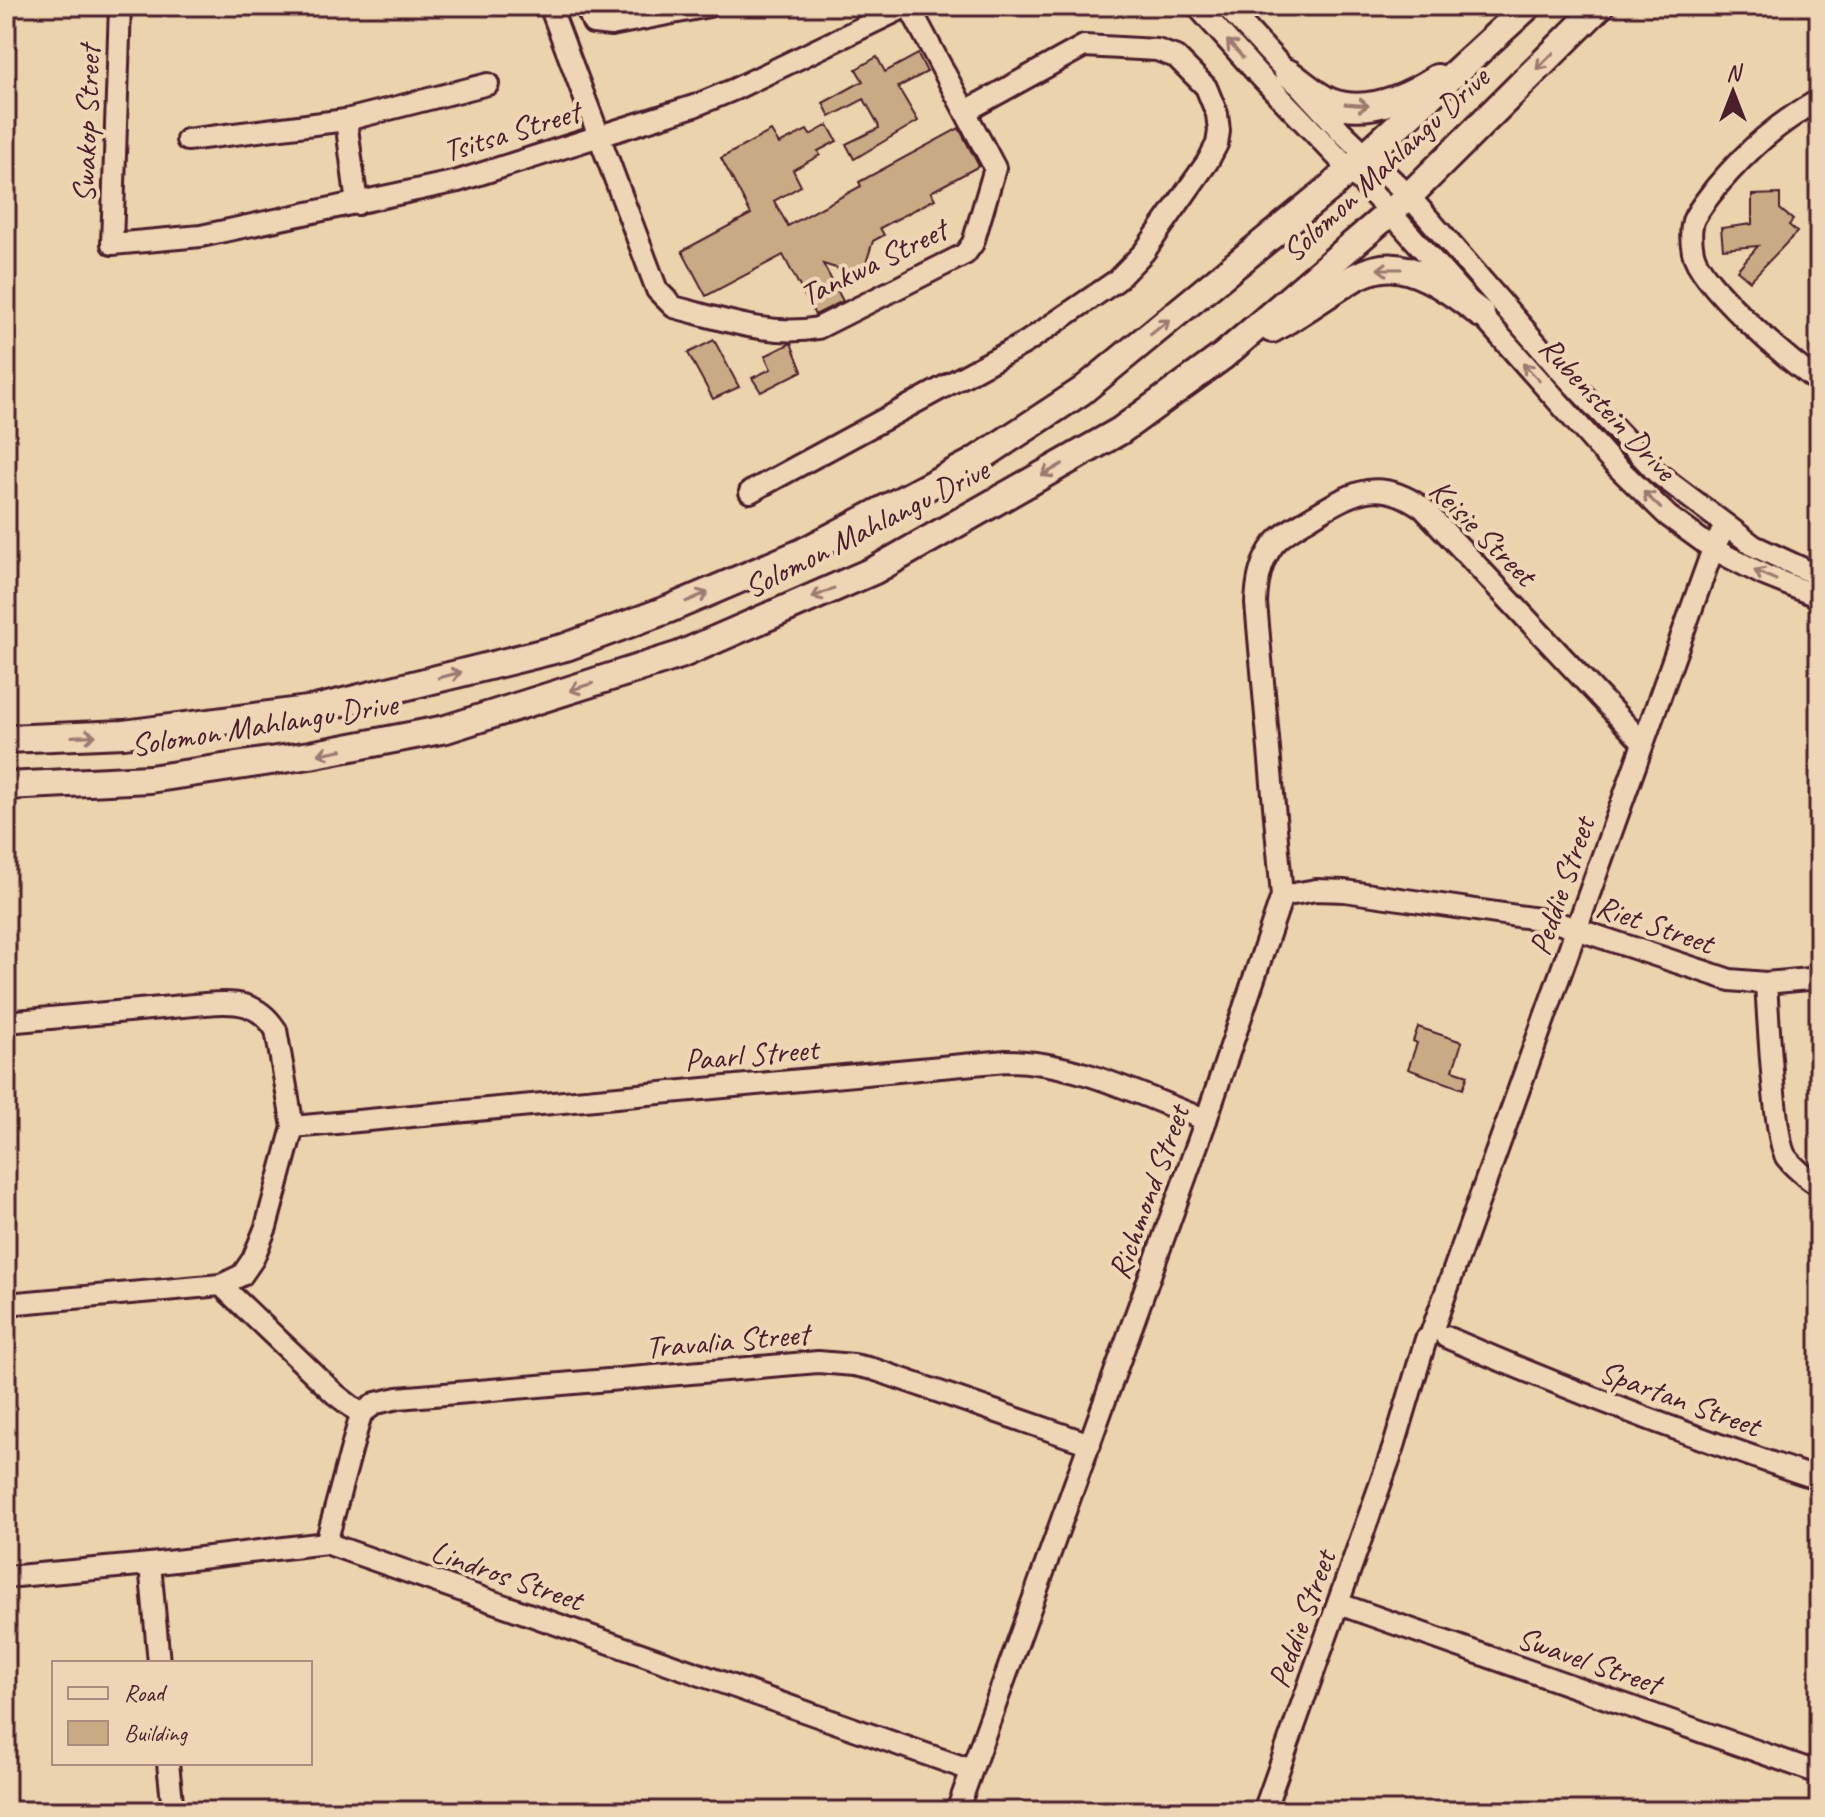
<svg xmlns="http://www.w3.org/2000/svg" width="1825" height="1817" viewBox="0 0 1825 1817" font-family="Caveat,sans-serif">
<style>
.building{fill:#c8aa85;stroke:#4a1f2b;stroke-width:2}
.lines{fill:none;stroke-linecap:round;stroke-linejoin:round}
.minor-casing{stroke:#4a1f2b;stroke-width:26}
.major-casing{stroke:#4a1f2b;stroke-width:32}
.minor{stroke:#edd5b5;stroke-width:20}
.major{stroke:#edd5b5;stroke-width:26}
.oneway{stroke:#9c7a70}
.labels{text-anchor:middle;stroke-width:8;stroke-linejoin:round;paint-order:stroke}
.street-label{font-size:32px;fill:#4a1f2b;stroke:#edd5b5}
</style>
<rect width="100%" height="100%" fill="#ebd3ae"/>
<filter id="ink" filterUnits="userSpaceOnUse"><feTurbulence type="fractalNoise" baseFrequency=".0125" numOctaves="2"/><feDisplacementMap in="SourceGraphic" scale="16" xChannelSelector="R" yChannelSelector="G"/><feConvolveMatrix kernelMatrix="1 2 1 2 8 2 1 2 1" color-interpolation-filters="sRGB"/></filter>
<g filter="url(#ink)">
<g class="building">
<polygon points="918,54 927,72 898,87 918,121 854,159 846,144 879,128 878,124 864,99 830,117 823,103 863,81 856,69 877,57 885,72"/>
<polygon points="828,125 837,141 818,151 820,155 793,170 801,186 774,201 788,226 861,186 859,182 959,128 979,166 931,192 935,199 880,228 884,235 873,241 862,276 823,264 843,301 815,315 783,255 706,296 682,251 751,214 721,158 771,131 779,144 807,130 810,135"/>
<polygon points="1780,194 1780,209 1793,220 1789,225 1797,232 1750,281 1737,270 1758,246 1723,249 1721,228 1752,224 1752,195"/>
<polygon points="714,340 739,387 713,399 688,353"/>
<polygon points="791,343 802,371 761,392 752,378 771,369 765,356"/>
<polygon points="1418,1027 1462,1042 1453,1070 1468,1075 1463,1089 1408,1069 1417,1043 1413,1041"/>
</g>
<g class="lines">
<g class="minor-casing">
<g id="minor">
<polyline points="120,6 112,244 201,236 458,181 694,106 735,89 907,6"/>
<path d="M 550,6 L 657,290 L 674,307 C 721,319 769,337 818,328 L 965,254 L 973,243 L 995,168 L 909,6"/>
<polyline points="586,6 593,23 611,25 709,6"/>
<polyline points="1197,6 1256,72 1390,212 1609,459 1668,516 1713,549 1764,575 1819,597"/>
<polyline points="1226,6 1342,132 1409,196 1557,367 1656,472 1754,546 1819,576"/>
<path d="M 1819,100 C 1776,124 1749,149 1717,186 C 1709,197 1698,209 1693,221 C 1690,231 1691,242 1693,252 C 1699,284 1790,362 1819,382"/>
<polyline points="346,120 488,84"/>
<polyline points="187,140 346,120 357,204"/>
<polyline points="750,492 1025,343 1116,281 1144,252 1208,161 1217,144 1219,131 1217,114 1206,87 1176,57 1157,50 1084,46 966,111"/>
<polyline points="1282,896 1316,890 1345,891 1552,921 1730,980 1766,983 1819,978"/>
<path d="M 1766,983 C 1768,1013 1774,1139 1786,1157 C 1795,1169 1807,1178 1819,1186"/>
<path d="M 6,1022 L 205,1004 C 236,1001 258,1002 276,1030 L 293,1127 L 266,1227 L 253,1259 L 242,1275 L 221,1285 L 6,1304"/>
<path d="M 293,1127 L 1006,1061 C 1076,1061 1142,1096 1206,1120"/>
<polyline points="221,1285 335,1394 361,1414 326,1543"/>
<polyline points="1432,1331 1713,549 1725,526"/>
<path d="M 1446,1337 C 1568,1390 1692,1437 1819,1479"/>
<polyline points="361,1414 376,1403 398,1398 818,1362 854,1365 873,1369 1090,1444"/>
<polyline points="150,1564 159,1663"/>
<polyline points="6,1577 150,1564 326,1543 971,1770"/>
<polyline points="1339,1604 1819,1773"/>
<polyline points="168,1763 173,1811"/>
<path d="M 957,1811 L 1206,1120 L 1282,896 L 1256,603 C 1257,582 1260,562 1274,544 C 1285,531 1301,524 1315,515 C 1355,491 1380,477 1423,508 L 1643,743"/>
<polyline points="1264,1811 1394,1446 1426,1339"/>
</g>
</g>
<g class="major-casing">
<g id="major">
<path d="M 1288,73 C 1301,82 1316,96 1330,102 C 1367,116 1406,98 1437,78"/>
<path d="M 1272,329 C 1370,275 1374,230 1481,314"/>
<polyline points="6,739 124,734 315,709 566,647 669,609 803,552 972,463 1082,391 1332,186 1528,6"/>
<polyline points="6,786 150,779 310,755 446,729 680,655 875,570 1120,431 1223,356 1409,196 1600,6"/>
</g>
</g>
<use href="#minor" class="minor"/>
<use href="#major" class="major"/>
</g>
<defs><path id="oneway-shaft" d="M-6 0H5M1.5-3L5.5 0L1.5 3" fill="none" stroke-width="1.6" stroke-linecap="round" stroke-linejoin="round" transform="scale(2)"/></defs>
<g class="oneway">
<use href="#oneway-shaft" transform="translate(1235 49) rotate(-132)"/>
<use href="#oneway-shaft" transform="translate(1545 61) rotate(135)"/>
<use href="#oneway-shaft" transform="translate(1357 105) rotate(4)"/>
<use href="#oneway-shaft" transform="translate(1389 269) rotate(180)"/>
<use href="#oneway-shaft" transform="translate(1160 327) rotate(-39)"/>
<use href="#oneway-shaft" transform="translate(1531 372) rotate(-133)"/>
<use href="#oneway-shaft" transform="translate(1052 470) rotate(150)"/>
<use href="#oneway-shaft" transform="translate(1652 500) rotate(-136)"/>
<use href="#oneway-shaft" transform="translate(1765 575) rotate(-156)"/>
<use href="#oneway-shaft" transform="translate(823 593) rotate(156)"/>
<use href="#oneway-shaft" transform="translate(697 597) rotate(-23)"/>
<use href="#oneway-shaft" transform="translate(450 675) rotate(-14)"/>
<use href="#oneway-shaft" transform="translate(581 687) rotate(162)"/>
<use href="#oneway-shaft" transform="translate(84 736) rotate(-2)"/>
<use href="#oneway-shaft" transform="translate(330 752) rotate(169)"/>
</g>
</g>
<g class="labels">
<g class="street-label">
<text transform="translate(86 124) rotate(-88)" y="11">Swakop Street</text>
<text transform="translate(511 131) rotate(-17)" y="11">Tsitsa Street</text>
<text transform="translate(1385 164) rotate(-43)" y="11">Solomon Mahlangu Drive</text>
<text transform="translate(873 262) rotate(-26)" y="11">Tankwa Street</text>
<text transform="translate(1608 408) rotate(47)" y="11">Rubenstein Drive</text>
<text transform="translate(866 528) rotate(-27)" y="11">Solomon Mahlangu Drive</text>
<text transform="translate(1483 532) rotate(45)" y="11">Keisie Street</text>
<text transform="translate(264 724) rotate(-9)" y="11">Solomon Mahlangu Drive</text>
<text transform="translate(1561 886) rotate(-71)" y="11">Peddie Street</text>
<text transform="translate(1655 924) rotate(19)" y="11">Riet Street</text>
<text transform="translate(751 1054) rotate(-5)" y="11">Paarl Street</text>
<text transform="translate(1148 1192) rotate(-70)" y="11">Richmond Street</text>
<text transform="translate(727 1340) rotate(-5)" y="11">Travalia Street</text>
<text transform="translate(1680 1398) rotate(20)" y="11">Spartan Street</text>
<text transform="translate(507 1575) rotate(19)" y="11">Lindros Street</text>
<text transform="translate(1301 1619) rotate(-70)" y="11">Peddie Street</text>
<text transform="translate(1589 1660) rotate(19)" y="11">Swavel Street</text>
</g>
</g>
<rect width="1825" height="1817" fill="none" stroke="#edd5b5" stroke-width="32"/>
<rect x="16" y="16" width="1793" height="1785" fill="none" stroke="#4a1f2b" stroke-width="3" filter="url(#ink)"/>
<rect x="52" y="1661" width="260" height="104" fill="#edd5b5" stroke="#ac8c7e" stroke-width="2"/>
<rect x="68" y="1687" width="40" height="12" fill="#edd5b5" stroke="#ac8c7e" stroke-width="2"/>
<text x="124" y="1701" font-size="24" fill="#4a1f2b">Road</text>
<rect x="68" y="1721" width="40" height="24" fill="#c8aa85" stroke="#ac8c7e" stroke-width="2"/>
<text x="124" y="1741" font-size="24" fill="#4a1f2b">Building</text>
<g transform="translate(1733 92)" stroke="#edd5b5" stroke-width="6" paint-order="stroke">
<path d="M0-6L14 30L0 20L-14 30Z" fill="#4a1f2b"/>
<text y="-12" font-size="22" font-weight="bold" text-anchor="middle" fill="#4a1f2b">N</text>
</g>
</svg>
